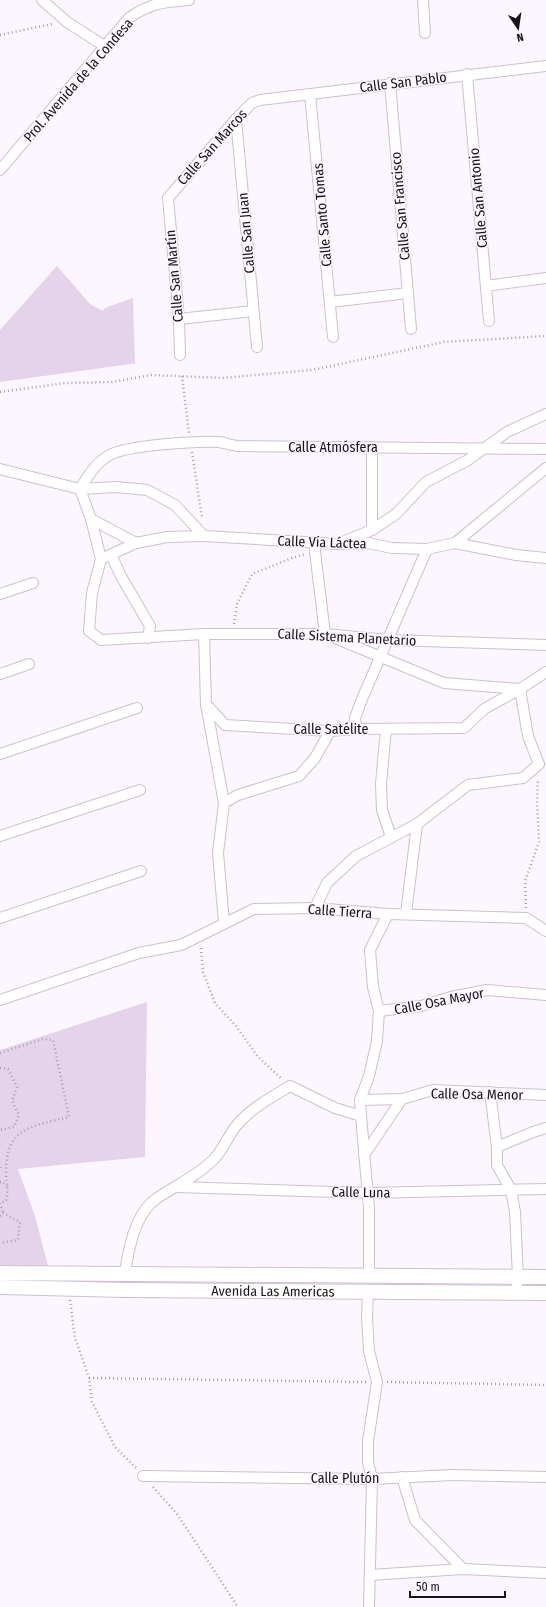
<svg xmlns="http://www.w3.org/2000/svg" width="546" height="1607" viewBox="0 0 546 1607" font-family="'Fira Sans Condensed',sans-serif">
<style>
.green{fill:#e4d3ea}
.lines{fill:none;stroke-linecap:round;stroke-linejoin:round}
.street-casing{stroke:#ccc0d0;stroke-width:12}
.secondary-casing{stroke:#ccc0d0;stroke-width:16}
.path{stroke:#a7a2a9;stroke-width:2.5;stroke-dasharray:1 3;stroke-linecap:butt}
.street{stroke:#fff;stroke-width:10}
.secondary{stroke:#fff;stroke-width:14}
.labels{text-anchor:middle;stroke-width:3;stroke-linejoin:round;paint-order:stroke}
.street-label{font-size:14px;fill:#171319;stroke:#fcf7fe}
</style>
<rect width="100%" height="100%" fill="#fcf7fe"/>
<g class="green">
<polygon points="57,266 90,304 103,311 105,308 133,298 135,363 138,363 0,382 0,330"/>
<polygon points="147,1002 145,1157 18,1169 35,1216 48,1266 0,1266 0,1050"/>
</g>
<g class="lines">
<g class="street-casing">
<g id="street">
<polyline points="42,0 67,22 106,47"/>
<polyline points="423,0 425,33"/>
<polyline points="467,74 489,321"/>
<polyline points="390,83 411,329"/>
<polyline points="310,94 333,337"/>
<polyline points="236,119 257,347"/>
<path d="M 0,170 L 129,18 C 150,3 164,2 189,0"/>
<polyline points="486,286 546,278"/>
<polyline points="330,302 408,293"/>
<polyline points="179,319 253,311"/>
<polyline points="180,355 179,319 168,198 236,119 252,103 260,100 546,66"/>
<polyline points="372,447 372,530"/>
<path d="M 546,449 L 237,446 C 231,445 225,443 219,442 C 197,441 127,445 110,455 C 96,462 88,476 80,489 L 91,519 L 101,559 L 92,593 L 89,631 L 101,640 L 204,634 L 325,634 L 389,640 L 546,645"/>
<polyline points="0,469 80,489 116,487 147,490 175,505 204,536"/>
<polyline points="91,519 136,543"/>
<polyline points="345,541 372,530 396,514 426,482 468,460 507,432 546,414"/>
<polyline points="314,543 325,634 444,683 520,689 546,672"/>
<polyline points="455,543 546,468"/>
<polyline points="111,555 122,578 150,626 148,638"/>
<polyline points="101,559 136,543 167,537 204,536 338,544 368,543 392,548 427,549 455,543 516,555 546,558"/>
<polyline points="0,594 33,583"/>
<polyline points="204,634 206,704 224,803 218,853 224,923"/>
<polyline points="0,674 29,664"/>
<polyline points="206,704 225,725 330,731 356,729 464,728 484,709 520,689 528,736 539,764 523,778 468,785 417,824 356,856 327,883 315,908"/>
<polyline points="356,729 355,718 362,699 427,549"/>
<polyline points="386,729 381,784 382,810 391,837"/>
<polyline points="0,754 137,708"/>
<polyline points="224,803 238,795 299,776 315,758 330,731"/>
<polyline points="0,836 140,790"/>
<polyline points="406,914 417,824"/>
<polyline points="0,918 141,871"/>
<polyline points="0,1000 139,953 181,945 254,909 315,908 388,914 526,918 546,931"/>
<polyline points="379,1011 421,1006 451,997 487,990 546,995"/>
<polyline points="490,1092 497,1147 497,1165 511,1190 515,1212 518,1277 516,1292"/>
<polyline points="360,1100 402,1099 433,1090 546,1095"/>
<polyline points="361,1116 360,1100 369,1076 377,1041 379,1011 373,987 370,950 388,914"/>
<polyline points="497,1147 533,1132 546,1128"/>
<polyline points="364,1155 402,1099"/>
<polyline points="176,1187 368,1193 546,1189"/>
<path d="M 125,1273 C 128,1251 135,1213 156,1199 C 174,1186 198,1176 214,1159 C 223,1150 228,1136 236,1126 C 250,1109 270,1098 290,1086 L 335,1108 L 361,1116 L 369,1208 L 369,1276"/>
<polyline points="368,1291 367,1318 369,1351 377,1382 368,1441 368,1462 372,1479 369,1607"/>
<polyline points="143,1476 372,1479 452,1475 546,1477"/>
<polyline points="402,1477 415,1520 463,1569"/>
<polyline points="370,1575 463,1569 546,1573"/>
</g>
</g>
<g class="secondary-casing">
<g id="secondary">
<polyline points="0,1273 546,1277"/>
<path id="s1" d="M 0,1287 L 125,1290 L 546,1293"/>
</g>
</g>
<g class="path">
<polyline points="0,35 52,24"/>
<polyline points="182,376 189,433"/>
<polyline points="0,392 65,383 112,382 151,375 222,378 312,370 444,342 546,336"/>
<polyline points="192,452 202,518"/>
<polyline points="234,624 237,604 252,574 292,558 306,554"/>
<polyline points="526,908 525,881 539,842 537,801 538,779"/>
<polyline points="201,948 203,972 215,1003 236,1026 258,1057 282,1079"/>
<path d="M 0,1053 L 43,1039 L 53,1040 L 69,1117 C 33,1126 5,1127 6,1173 C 6,1185 9,1188 6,1201 L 0,1203"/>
<polyline points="0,1068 8,1069 17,1087 12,1101 19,1115 14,1127 0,1130"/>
<polyline points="0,1167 0,1168"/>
<polyline points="0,1182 3,1182 8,1188"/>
<polyline points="0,1203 3,1213"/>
<polyline points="0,1216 3,1213 20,1222 18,1240 0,1243"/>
<polyline points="70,1300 75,1338 89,1378 92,1402 115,1447 136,1468"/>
<polyline points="89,1378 366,1382"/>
<polyline points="387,1382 546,1385"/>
<polyline points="153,1487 177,1514 238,1607"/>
</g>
<use href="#street" class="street"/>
<use href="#secondary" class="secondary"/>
</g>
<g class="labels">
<g class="street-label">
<text transform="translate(78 80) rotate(-49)" y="5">Prol. Avenida de la Condesa</text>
<text transform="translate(403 82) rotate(-7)" y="5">Calle San Pablo</text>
<text transform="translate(212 147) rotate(-48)" y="5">Calle San Marcos</text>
<text transform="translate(478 198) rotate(-95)" y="5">Calle San Antonio</text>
<text transform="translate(400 206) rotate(-95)" y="5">Calle San Francisco</text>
<text transform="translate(322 215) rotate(-95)" y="5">Calle Santo Tomas</text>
<text transform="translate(246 233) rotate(-95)" y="5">Calle San Juan</text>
<text transform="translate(174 276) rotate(-95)" y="5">Calle San Martín</text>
<text x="333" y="452">Calle Atmósfera</text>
<text transform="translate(322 542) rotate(2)" y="5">Calle Vía Láctea</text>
<text transform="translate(347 637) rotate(3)" y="5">Calle Sistema Planetario</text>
<text x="331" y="734">Calle Satélite</text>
<text transform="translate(340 911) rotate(4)" y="5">Calle Tierra</text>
<text transform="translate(439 1001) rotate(-11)" y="5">Calle Osa Mayor</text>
<text transform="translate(477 1094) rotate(1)" y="5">Calle Osa Menor</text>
<text transform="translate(361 1192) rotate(1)" y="5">Calle Luna</text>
<text dy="5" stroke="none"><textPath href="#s1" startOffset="273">Avenida Las Americas</textPath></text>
<text x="345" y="1483">Calle Plutón</text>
</g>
</g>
<g transform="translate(518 28) rotate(167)" stroke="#fcf7fe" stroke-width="3" paint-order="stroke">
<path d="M0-3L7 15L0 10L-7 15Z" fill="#171319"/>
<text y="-6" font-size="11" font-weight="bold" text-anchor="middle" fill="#171319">N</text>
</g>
<path d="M410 1591v6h95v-6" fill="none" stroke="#171319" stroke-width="2"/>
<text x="416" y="1591" font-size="12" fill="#171319" stroke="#fcf7fe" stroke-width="3" paint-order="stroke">50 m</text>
</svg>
